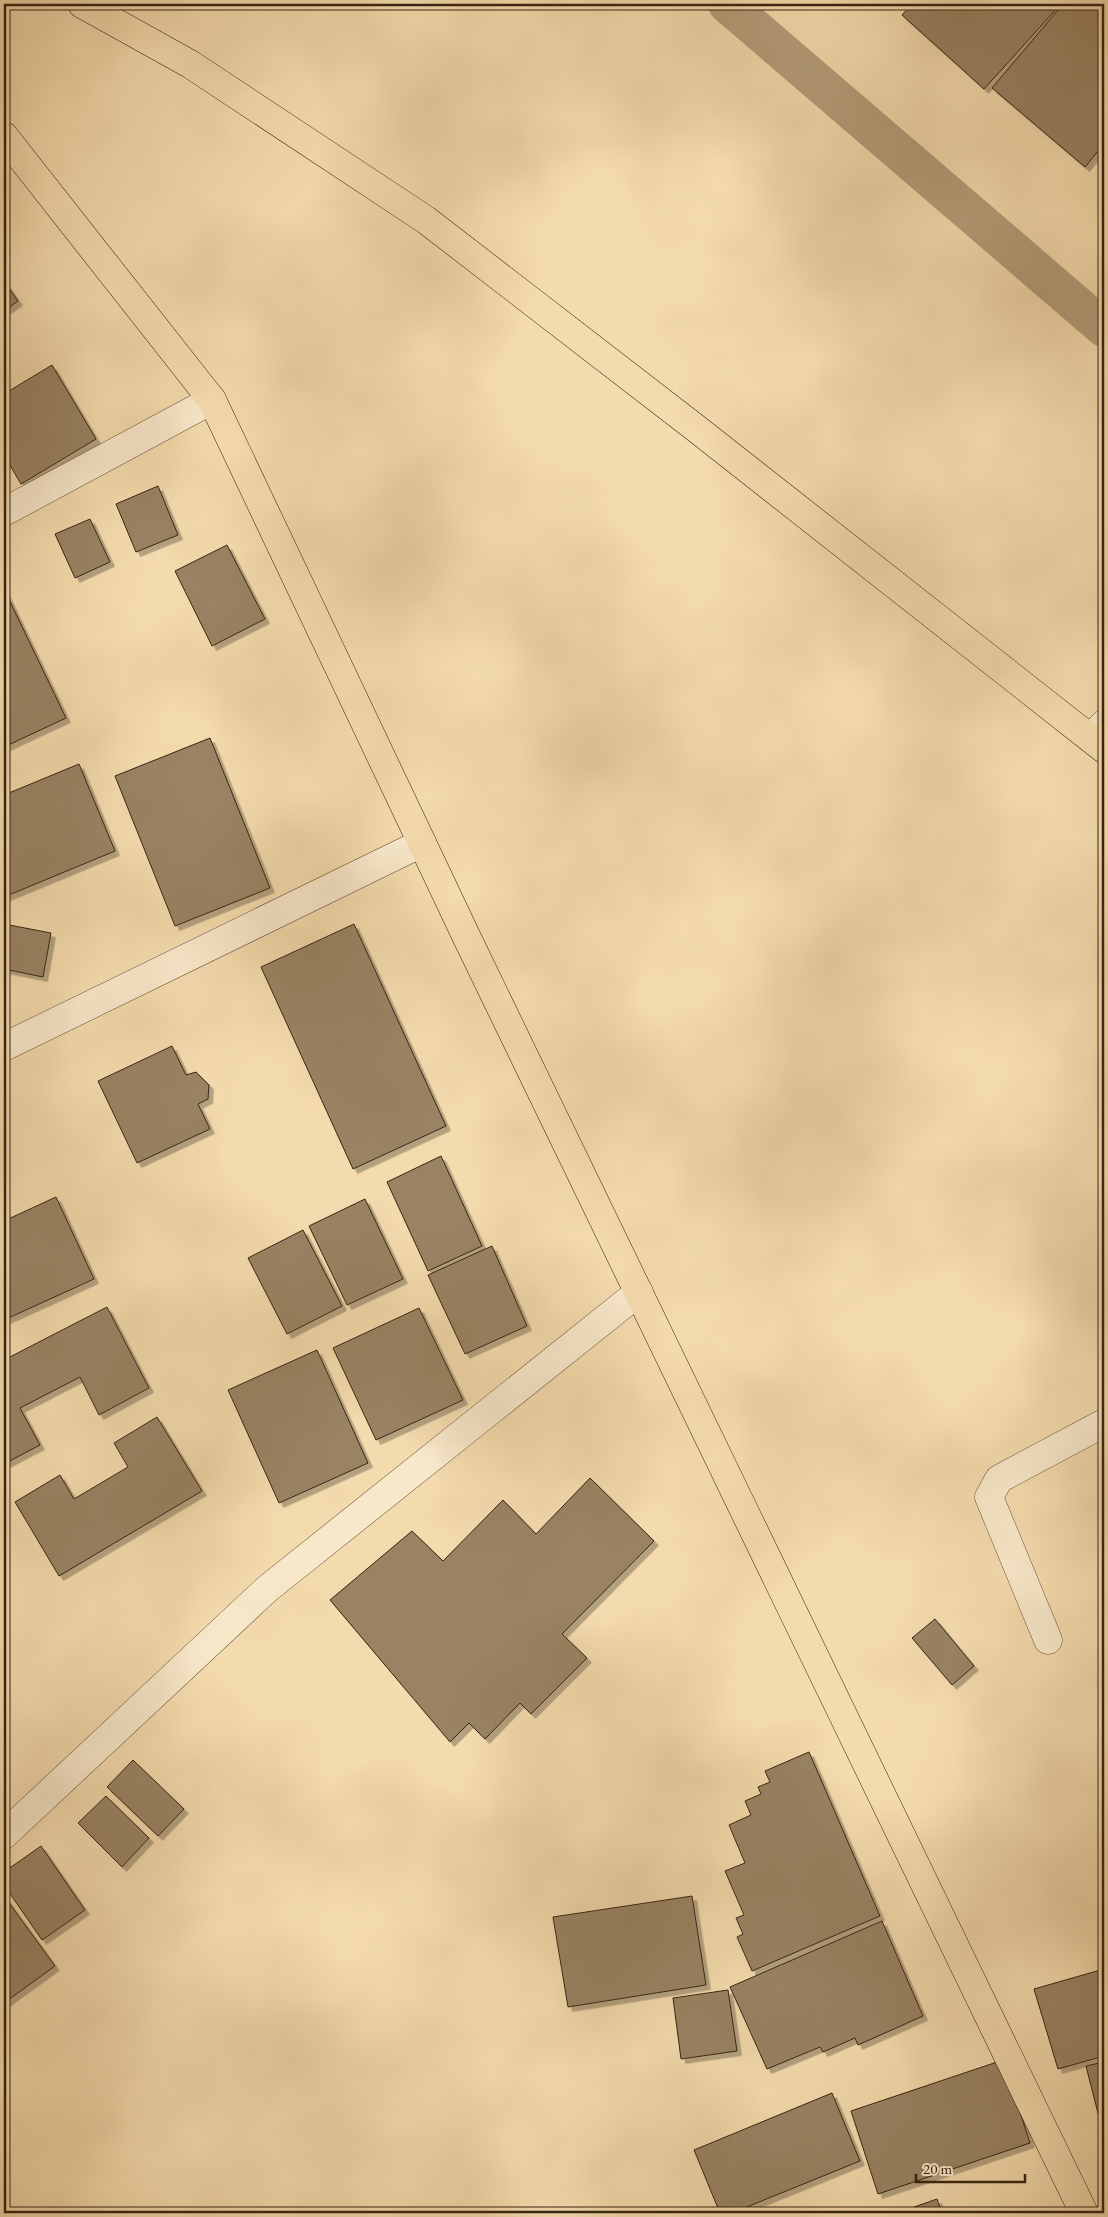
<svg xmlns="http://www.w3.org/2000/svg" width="1108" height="2217" viewBox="0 0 1108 2217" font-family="'EB Garamond',serif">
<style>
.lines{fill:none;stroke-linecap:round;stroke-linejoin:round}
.canal{stroke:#b49d79;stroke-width:38}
.building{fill:#998363;stroke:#372413;filter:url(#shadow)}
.minor-casing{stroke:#66523a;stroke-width:29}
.major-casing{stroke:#372413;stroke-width:29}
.highway-casing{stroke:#372413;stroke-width:29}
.minor{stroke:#f8e8ca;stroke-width:28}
.major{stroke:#f4dbad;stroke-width:28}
.highway{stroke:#f4dbad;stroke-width:28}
</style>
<defs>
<filter id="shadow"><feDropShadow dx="4.5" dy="4.5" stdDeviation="0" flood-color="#0004"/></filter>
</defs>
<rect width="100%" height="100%" fill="#f4dbad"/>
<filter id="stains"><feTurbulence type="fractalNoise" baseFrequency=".004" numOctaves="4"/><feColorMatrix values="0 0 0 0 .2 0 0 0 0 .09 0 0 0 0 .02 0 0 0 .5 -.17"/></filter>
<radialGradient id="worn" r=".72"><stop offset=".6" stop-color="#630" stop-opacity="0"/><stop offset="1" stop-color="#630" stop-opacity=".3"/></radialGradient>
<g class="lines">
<polyline class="canal" points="727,4 1104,328"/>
</g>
<g class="building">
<polygon points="912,4 1061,4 984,89 902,15"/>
<polygon points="1063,4 1104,4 1104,144 1085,167 992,88"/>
<polygon points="4,281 18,301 4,311"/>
<polygon points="52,365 96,439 21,484 4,455 4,394"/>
<polygon points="158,486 178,535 136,552 116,504"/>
<polygon points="90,519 110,562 75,578 55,534"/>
<polygon points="227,545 265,619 212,646 175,571"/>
<polygon points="4,589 66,718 4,747"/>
<polygon points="210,738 270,888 175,926 115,776"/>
<polygon points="79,764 115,851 4,897 4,795"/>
<polygon points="4,924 51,933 43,977 4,969"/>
<polygon points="354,924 446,1126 353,1169 261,967"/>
<polygon points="172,1046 186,1075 196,1072 209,1085 208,1099 198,1104 210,1129 137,1163 98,1081"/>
<polygon points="441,1156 482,1246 428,1271 387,1182"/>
<polygon points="56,1197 94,1279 4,1320 4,1221"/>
<polygon points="365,1199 403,1279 347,1305 309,1226"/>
<polygon points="303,1230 342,1306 287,1334 248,1258"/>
<polygon points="492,1246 527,1326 465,1354 428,1275"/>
<polygon points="107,1307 149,1388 99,1415 80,1377 20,1408 40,1445 4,1464 4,1360"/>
<polygon points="419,1308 463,1400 376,1440 333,1348"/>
<polygon points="317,1350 368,1463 279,1503 228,1390"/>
<polygon points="157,1417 202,1491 59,1576 15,1502 60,1475 74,1499 128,1467 114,1443"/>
<polygon points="590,1478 654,1541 562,1634 587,1658 531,1714 520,1703 485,1739 469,1723 450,1742 330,1600 412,1531 443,1561 503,1500 536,1534"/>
<polygon points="935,1619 974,1666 952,1685 912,1638"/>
<polygon points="809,1752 880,1916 752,1971 737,1937 743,1934 736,1918 744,1915 725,1871 745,1863 729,1825 751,1815 745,1801 761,1794 758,1787 770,1782 765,1771"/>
<polygon points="133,1760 184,1809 158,1836 107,1787"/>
<polygon points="106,1796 149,1838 122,1867 78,1823"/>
<polygon points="41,1846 85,1910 42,1940 4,1885 4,1872"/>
<polygon points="4,1896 55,1966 4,2003"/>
<polygon points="692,1896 706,1985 568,2007 553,1917"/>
<polygon points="882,1921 923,2016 858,2045 855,2038 823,2052 820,2047 767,2069 730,1987"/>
<polygon points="1104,1969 1104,2056 1058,2069 1034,1989"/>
<polygon points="728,1990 737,2051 681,2059 673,1998"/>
<polygon points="1003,2060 1030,2143 878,2194 851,2111"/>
<polygon points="1104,2062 1104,2137 1086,2066"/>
<polygon points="832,2093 860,2161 732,2213 720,2213 694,2150"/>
<polygon points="937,2199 942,2213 897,2213"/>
</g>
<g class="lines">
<g class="minor-casing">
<g id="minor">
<polyline points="4,512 212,400"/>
<polyline points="1091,738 1104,724"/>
<polyline points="4,1047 422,843"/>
<polyline points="1048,1640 989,1497 999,1479 1104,1423"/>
<polyline points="4,1835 267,1589 639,1292"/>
</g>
</g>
<g class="major-casing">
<polyline id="major" points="4,136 212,400 469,942 1084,2213"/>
</g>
<g class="highway-casing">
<polyline id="highway" points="82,4 190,64 426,220 693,426 1104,749"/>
</g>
<use href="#minor" class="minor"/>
<use href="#major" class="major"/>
<use href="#highway" class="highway"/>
</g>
<rect width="1108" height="2217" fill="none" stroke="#f4dbad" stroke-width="20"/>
<rect x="5" y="5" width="1098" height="2207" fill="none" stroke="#372413" stroke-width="2.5"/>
<rect x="10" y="10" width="1088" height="2197" fill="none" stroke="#372413"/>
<path d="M916 2174v8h109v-8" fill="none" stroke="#372413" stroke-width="2.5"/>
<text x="923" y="2174" font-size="15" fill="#372413" stroke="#f8e8ca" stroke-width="4" paint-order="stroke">20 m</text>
<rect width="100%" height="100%" filter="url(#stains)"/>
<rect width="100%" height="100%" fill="url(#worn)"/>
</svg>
